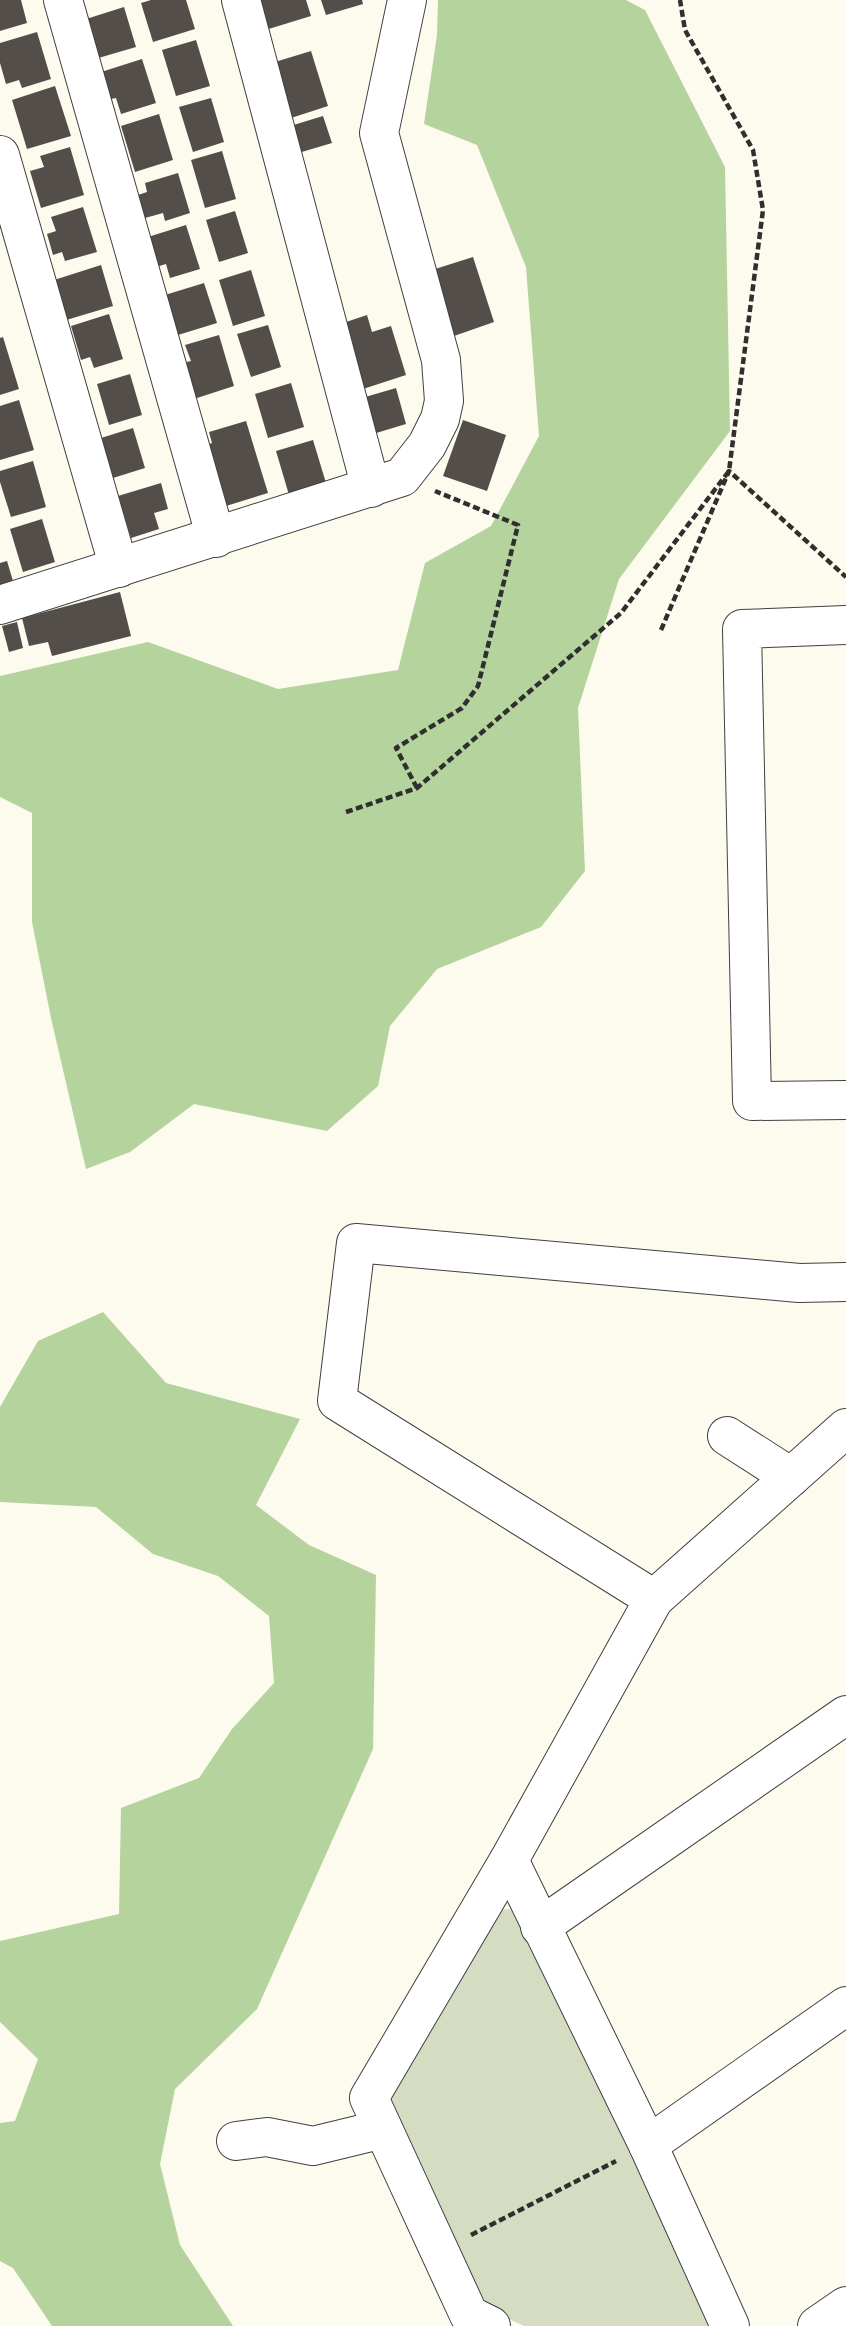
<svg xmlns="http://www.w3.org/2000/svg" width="846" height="2326" viewBox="0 0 846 2326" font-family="'Libre Baskerville',serif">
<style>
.forest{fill:#b5d39d}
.cemetery{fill:#d4ddc2}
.building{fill:#544e4a}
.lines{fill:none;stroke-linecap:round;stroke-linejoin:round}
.street-casing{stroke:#404040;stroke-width:40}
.path{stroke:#2f2f2f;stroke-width:4.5;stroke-dasharray:7 3.5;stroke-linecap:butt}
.street{stroke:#fff;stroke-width:38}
</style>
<rect width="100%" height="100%" fill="#fdfaee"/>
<g class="forest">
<polygon points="438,0 626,0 645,10 725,167 730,431 619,579 578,708 585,871 541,927 437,969 390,1026 378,1086 327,1131 194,1104 130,1152 86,1169 51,1018 32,922 32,813 0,797 0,676 148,642 278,689 398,670 425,563 491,526 539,436 526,267 477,145 424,124 437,35"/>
<polygon points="103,1312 166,1383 300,1419 256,1505 309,1545 376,1575 373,1749 257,2009 175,2089 160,2164 180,2245 233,2326 52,2326 13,2268 0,2261 0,2123 15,2121 38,2059 0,2022 0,1941 119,1914 121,1808 199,1778 232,1729 274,1683 269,1616 218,1576 153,1554 96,1507 0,1502 0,1407 38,1341"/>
</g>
<polygon class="cemetery" points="490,1909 523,1910 723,2326 524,2326 483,2307 381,2090"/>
<g class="building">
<polygon points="0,0 21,0 27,23 0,31"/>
<polygon points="151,0 186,0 195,29 153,42 141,3"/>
<polygon points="253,0 306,0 311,16 262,31"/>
<polygon points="321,0 362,0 363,4 326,15"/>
<polygon points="124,7 136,47 95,59 83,20"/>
<polygon points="37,32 51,79 22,88 19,80 6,84 0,63 0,43"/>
<polygon points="196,40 210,86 176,96 162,50"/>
<polygon points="311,51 328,106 291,118 275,62"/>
<polygon points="142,59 156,103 121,114 116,98 106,100 98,73"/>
<polygon points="55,86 71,136 27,149 12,100"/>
<polygon points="211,98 224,142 193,152 179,107"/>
<polygon points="159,114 173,160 135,172 121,126"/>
<polygon points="323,116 332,143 295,154 287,127"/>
<polygon points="70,147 84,195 41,208 30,171 44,167 40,156"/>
<polygon points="222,151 236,199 205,208 191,160"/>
<polygon points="178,173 190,213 165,221 163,213 145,218 138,195 147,192 145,183"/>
<polygon points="83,207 97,252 65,261 62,252 53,255 47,234 56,231 51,217"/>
<polygon points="235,211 248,253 219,262 206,220"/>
<polygon points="186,225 200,269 170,278 166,264 156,267 148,237"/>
<polygon points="473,257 494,322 454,336 432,270"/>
<polygon points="101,265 113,306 63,321 51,281"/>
<polygon points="251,270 265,316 233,326 219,280"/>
<polygon points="204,283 217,323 178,335 165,295"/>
<polygon points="109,314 123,359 94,368 90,357 81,360 71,326"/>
<polygon points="367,315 372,332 391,326 406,375 363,389 343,323"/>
<polygon points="268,325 281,367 251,377 237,334"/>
<polygon points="219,335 234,386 194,399 183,363 191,361 185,345"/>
<polygon points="3,337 19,389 0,395 0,338"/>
<polygon points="130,374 142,415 109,425 97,384"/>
<polygon points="291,383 304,427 268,438 255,394"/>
<polygon points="396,388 406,424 373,434 362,398"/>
<polygon points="19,400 34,450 0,460 0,406"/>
<polygon points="463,420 506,435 487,491 443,476"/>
<polygon points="246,421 268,493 226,506 204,446 212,443 209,432"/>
<polygon points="133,428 145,468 113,478 101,438"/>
<polygon points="313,440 326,483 289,495 276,451"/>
<polygon points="33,461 46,507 11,517 0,482 0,471"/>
<polygon points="161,483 168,509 154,513 159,529 131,538 118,496"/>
<polygon points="42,519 55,562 23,572 10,529"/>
<polygon points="7,561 13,581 0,585 0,563"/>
<polygon points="120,592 131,636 52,656 48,642 29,646 22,618"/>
<polygon points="17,622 23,648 9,652 2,626"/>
</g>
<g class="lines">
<g class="street-casing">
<g id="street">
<polyline points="63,0 216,538"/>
<polyline points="241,0 371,488"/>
<polyline points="0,155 119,568"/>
<polyline points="0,605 402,477 427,445 440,419 444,401 441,360 379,133 407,0"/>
<polyline points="846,625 742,629 752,1101 846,1100"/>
<polyline points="727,1436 791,1477"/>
<polyline points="654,1599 337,1401 356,1243 799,1283 846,1282"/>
<polyline points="509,1860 648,2145 730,2326"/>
<polyline points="540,1927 846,1715"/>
<polyline points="236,2141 267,2137 313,2146 383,2129"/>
<polyline points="648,2145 846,2006"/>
<polyline points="491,2326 469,2315 369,2098 509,1860 654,1599 846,1428"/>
<polyline points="817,2326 846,2306"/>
</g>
</g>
<g class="path">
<polyline points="661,630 729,471 846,577"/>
<polyline points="417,788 396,748 462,708 478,686 518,525 435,491"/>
<polyline points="346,812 417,788 621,613 729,471 763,210 753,150 685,30 680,0"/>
<polyline points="471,2235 616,2161"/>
</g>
<use href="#street" class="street"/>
</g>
</svg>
